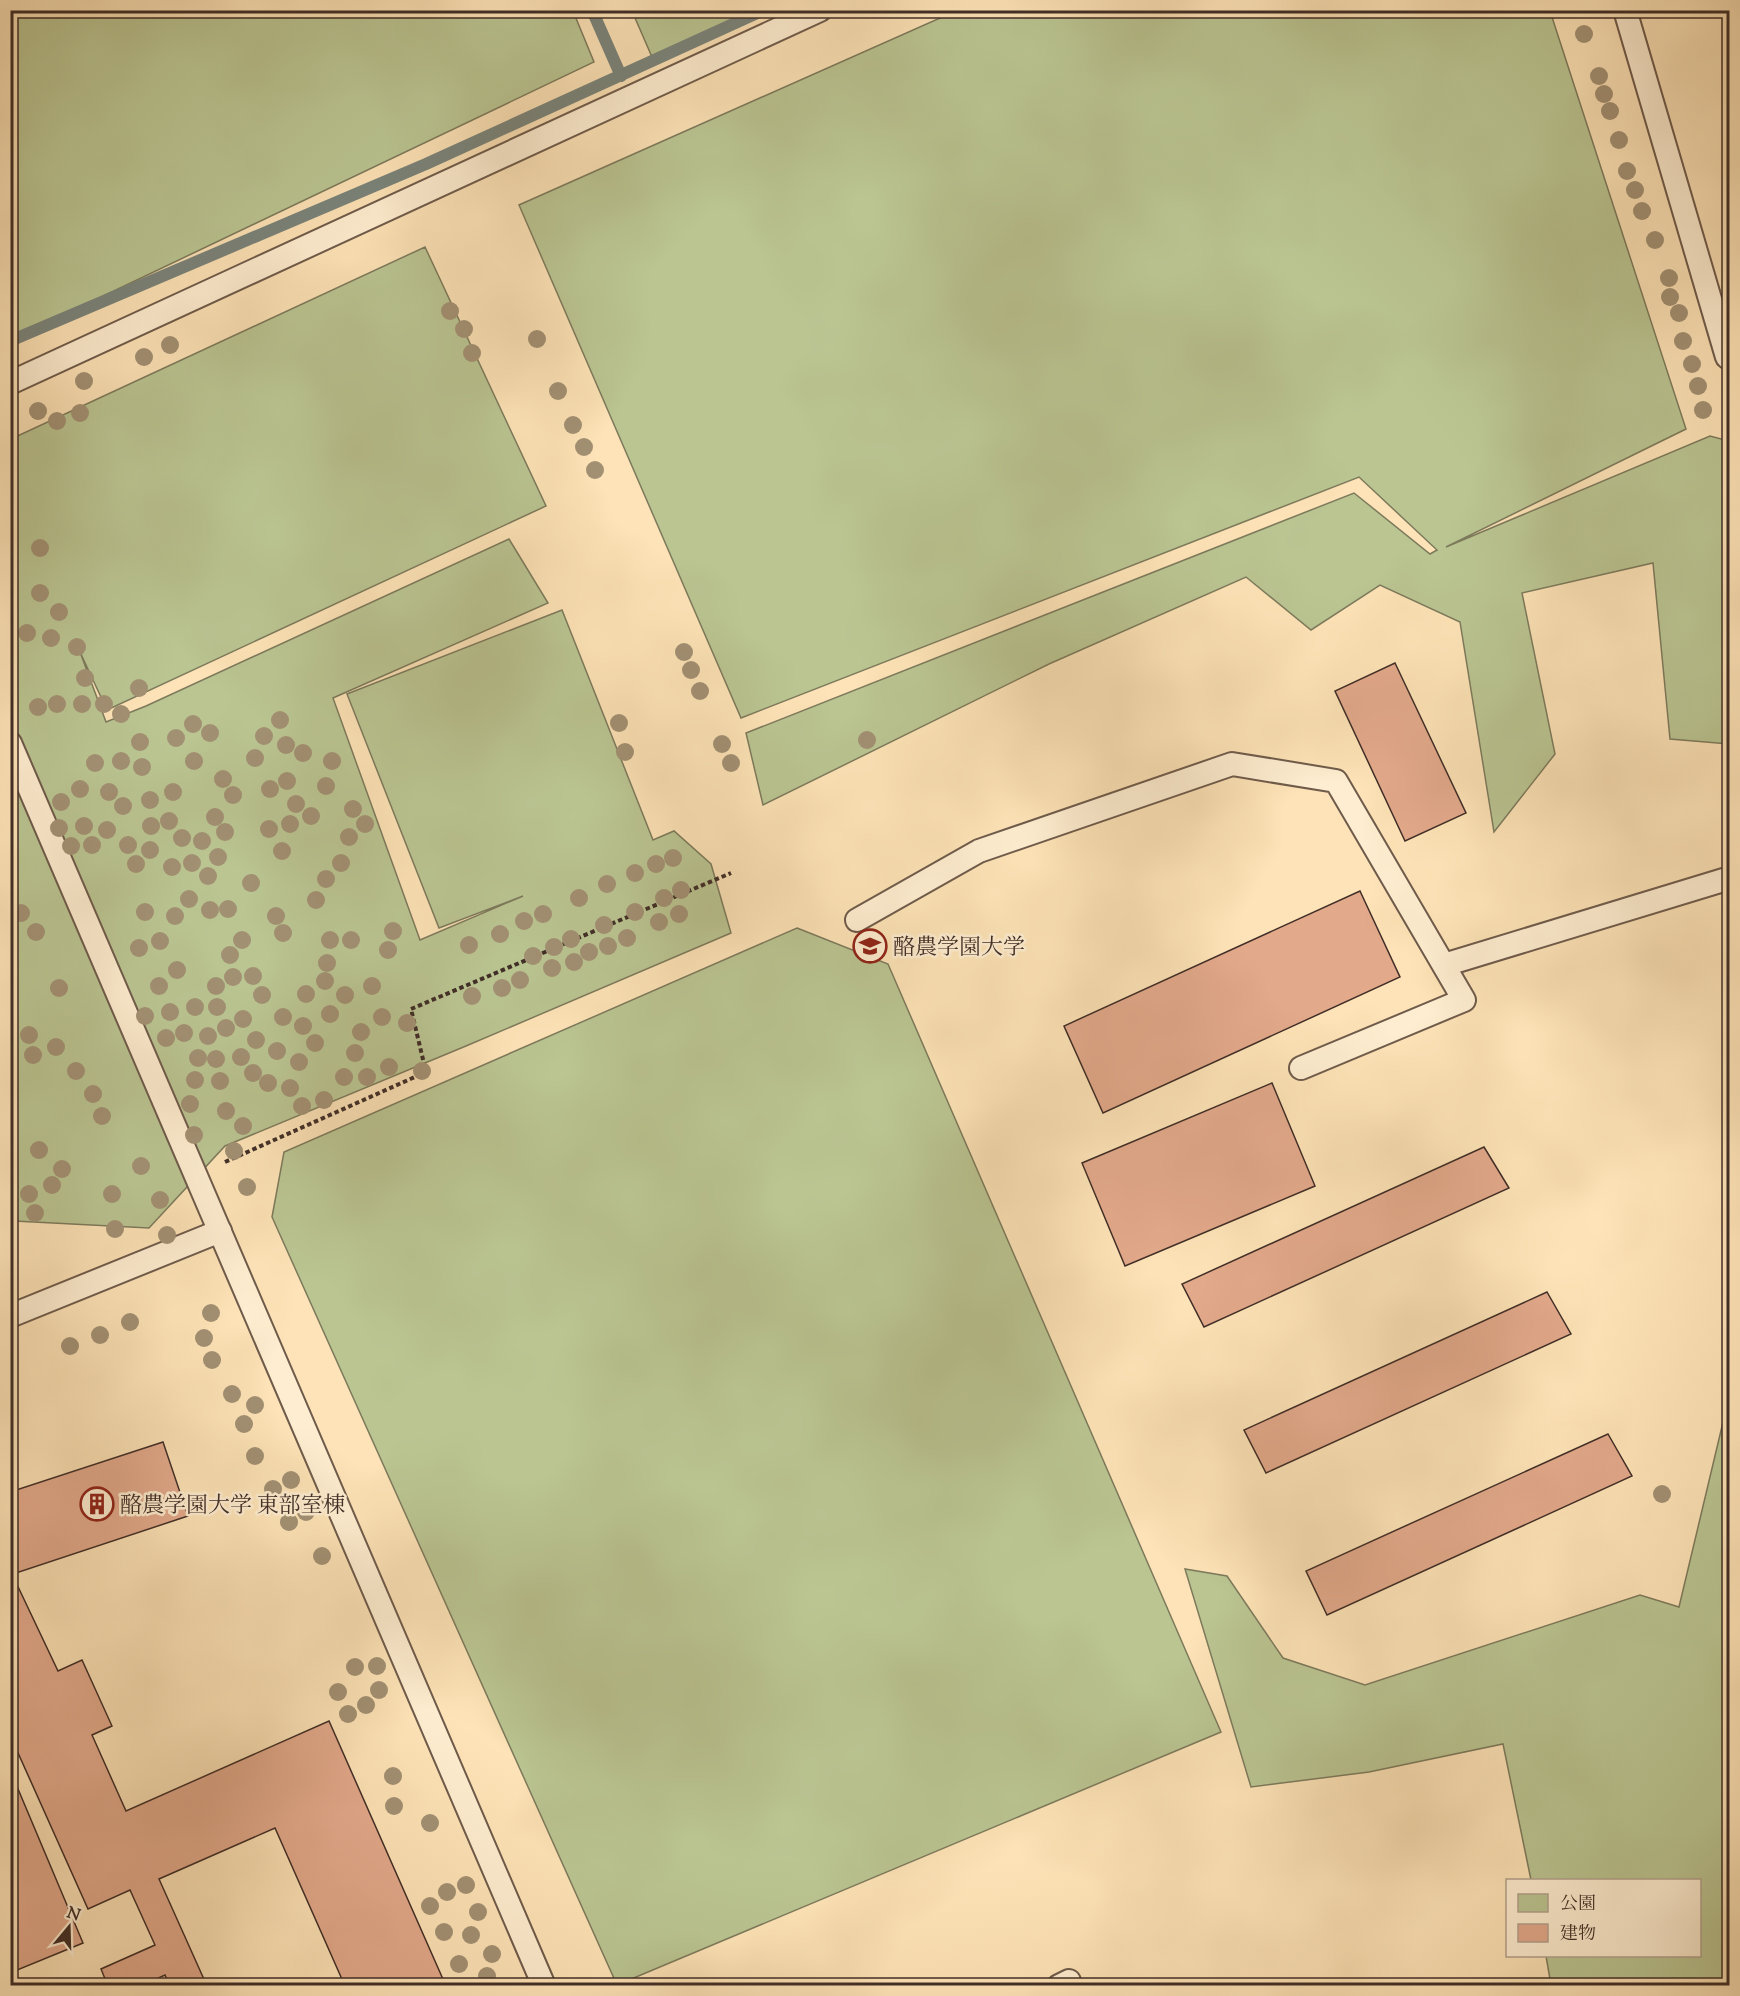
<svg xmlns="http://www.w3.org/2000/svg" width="1740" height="1996" viewBox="0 0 1740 1996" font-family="'Sorts Mill Goudy','Noto Serif JP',serif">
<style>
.green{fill:#bac592;stroke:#7d7a5c;stroke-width:1.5}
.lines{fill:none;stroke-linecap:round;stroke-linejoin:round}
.stream{stroke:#7a847b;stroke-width:12}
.building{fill:#e2a98b;stroke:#402e27;stroke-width:1.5}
.service-casing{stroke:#6f5b4b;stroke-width:26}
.path{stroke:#402e27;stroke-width:4;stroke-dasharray:4.5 3;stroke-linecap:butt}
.service{stroke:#feedd0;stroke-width:22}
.tree{fill:#a29073}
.labels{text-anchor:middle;stroke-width:5;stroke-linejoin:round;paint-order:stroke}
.poi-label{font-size:22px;fill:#402e27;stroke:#feedd0;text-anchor:start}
</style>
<rect width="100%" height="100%" fill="#fde3b7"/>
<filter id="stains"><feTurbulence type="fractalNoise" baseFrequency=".00333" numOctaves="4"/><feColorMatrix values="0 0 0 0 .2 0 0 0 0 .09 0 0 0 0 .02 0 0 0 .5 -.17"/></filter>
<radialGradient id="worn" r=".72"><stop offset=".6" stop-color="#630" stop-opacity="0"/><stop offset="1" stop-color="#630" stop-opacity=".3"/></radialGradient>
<g class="green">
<polygon points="11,10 573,11 594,62 11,340"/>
<polygon points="958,10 1550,11 1686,429 1446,547 1710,436 1729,441 1729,744 1670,739 1653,563 1522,593 1555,754 1494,832 1460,622 1380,585 1311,630 1246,577 1049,664 763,805 746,733 1354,493 1430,554 1437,550 1359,477 741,718 519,205"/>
<polygon points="632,11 755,11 652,57"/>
<polygon points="425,247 546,506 107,710 80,652 106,722 146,706 509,539 548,603 333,698 420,940 523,896 439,928 347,694 562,610 653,840 674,831 711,864 731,933 466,1046 225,1146 149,1228 14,1221 11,1223 11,439"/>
<polygon points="797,928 888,964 1221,1732 617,1985 272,1217 284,1152"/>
<polygon points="1729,1397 1729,1985 1551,1985 1546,1956 1700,1956 1700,1880 1531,1880 1503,1744 1369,1772 1251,1787 1185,1569 1227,1576 1283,1658 1365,1685 1640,1595 1679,1607"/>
</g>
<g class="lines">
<g class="stream">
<polyline points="592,10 621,76"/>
<polyline points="10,341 426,164 764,10"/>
</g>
</g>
<g class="building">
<polygon points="1395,663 1466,813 1405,841 1335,691"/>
<polygon points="1360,891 1400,977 1103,1113 1064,1026"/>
<polygon points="1272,1083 1315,1186 1125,1266 1082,1163"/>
<polygon points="1484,1147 1509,1188 1204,1327 1182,1284"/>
<polygon points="1547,1292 1571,1334 1266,1473 1244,1430"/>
<polygon points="1608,1434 1632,1476 1327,1615 1306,1571"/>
<polygon points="163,1442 188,1516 10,1575 10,1492"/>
<polygon points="12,1574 58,1671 82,1660 112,1726 92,1735 126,1811 329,1721 446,1986 345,1986 275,1828 159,1879 207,1986 170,1986 165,1975 141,1986 108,1986 101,1969 155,1945 130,1890 88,1909 10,1735 10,1575"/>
<polygon points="10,1770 83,1943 10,1973"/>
</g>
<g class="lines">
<g class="service-casing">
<g id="service">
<polyline points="1625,10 1727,357 1730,359"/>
<polyline points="10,383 820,10"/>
<polyline points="10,743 544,1986"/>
<polyline points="857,920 979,851 1232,764 1336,781 1464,1000 1301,1068"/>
<polyline points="1444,965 1730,878"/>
<polyline points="10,1316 220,1231"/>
<polyline points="1059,1986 1069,1981"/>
</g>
</g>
<polyline class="path" points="225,1162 426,1072 411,1009 731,873"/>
<use href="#service" class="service"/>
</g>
<g class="tree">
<circle cx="1584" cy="34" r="9"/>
<circle cx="1599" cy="76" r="9"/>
<circle cx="1604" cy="94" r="9"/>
<circle cx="1610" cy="111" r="9"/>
<circle cx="1619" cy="140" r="9"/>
<circle cx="1627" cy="171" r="9"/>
<circle cx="1635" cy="190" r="9"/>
<circle cx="1642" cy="211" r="9"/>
<circle cx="1655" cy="240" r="9"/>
<circle cx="1669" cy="278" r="9"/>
<circle cx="1670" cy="297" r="9"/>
<circle cx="450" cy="311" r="9"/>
<circle cx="1679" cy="313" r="9"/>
<circle cx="464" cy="329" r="9"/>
<circle cx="537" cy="339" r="9"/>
<circle cx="1683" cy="341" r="9"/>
<circle cx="170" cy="345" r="9"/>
<circle cx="472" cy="353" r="9"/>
<circle cx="144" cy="357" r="9"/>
<circle cx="1692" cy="364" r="9"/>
<circle cx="84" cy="381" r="9"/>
<circle cx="1698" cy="386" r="9"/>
<circle cx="558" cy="391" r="9"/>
<circle cx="1703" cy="410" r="9"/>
<circle cx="38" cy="411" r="9"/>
<circle cx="80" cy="413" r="9"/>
<circle cx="57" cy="421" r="9"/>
<circle cx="573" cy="425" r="9"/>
<circle cx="584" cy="447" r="9"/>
<circle cx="595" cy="470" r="9"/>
<circle cx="40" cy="548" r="9"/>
<circle cx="40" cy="593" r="9"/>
<circle cx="59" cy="612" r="9"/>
<circle cx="27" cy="633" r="9"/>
<circle cx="51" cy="638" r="9"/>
<circle cx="77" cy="647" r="9"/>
<circle cx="684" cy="652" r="9"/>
<circle cx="691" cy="670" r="9"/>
<circle cx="85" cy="678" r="9"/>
<circle cx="139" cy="688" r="9"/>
<circle cx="700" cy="691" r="9"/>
<circle cx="57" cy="704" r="9"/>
<circle cx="82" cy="704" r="9"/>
<circle cx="104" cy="704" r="9"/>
<circle cx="38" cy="707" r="9"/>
<circle cx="121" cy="714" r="9"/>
<circle cx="280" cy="720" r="9"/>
<circle cx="619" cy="723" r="9"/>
<circle cx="193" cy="724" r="9"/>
<circle cx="210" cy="733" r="9"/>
<circle cx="264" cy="736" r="9"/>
<circle cx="176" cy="738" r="9"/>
<circle cx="867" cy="740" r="9"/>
<circle cx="140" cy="742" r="9"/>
<circle cx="722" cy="744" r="9"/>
<circle cx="286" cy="745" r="9"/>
<circle cx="625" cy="752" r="9"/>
<circle cx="303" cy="753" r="9"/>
<circle cx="255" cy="758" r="9"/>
<circle cx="121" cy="761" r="9"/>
<circle cx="194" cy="761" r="9"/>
<circle cx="332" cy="761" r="9"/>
<circle cx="95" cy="763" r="9"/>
<circle cx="731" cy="763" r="9"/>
<circle cx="142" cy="767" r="9"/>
<circle cx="223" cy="779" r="9"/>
<circle cx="287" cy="781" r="9"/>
<circle cx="326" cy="786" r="9"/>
<circle cx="80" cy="789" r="9"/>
<circle cx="270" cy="789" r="9"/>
<circle cx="109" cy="792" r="9"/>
<circle cx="173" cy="792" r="9"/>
<circle cx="233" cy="795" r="9"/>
<circle cx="150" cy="800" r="9"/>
<circle cx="61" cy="802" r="9"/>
<circle cx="296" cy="804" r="9"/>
<circle cx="123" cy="806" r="9"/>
<circle cx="353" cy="809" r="9"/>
<circle cx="311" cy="816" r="9"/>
<circle cx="215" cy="817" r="9"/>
<circle cx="169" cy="821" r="9"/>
<circle cx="290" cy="824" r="9"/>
<circle cx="365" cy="824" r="9"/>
<circle cx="84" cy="826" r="9"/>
<circle cx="151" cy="826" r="9"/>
<circle cx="59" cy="828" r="9"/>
<circle cx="269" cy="829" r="9"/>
<circle cx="107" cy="830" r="9"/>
<circle cx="225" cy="832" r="9"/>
<circle cx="349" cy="837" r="9"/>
<circle cx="182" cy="838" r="9"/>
<circle cx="202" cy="841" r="9"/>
<circle cx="92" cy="845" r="9"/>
<circle cx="128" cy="845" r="9"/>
<circle cx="71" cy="846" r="9"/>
<circle cx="150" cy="850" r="9"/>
<circle cx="282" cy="851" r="9"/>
<circle cx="218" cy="857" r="9"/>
<circle cx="673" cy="858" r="9"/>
<circle cx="192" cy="863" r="9"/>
<circle cx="341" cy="863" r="9"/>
<circle cx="136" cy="864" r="9"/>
<circle cx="656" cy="864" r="9"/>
<circle cx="172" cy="867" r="9"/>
<circle cx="635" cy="873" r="9"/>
<circle cx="208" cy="876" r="9"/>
<circle cx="326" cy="879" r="9"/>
<circle cx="251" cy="883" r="9"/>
<circle cx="607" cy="884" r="9"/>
<circle cx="681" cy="890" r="9"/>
<circle cx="579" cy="898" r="9"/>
<circle cx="664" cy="898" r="9"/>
<circle cx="189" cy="899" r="9"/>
<circle cx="316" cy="900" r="9"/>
<circle cx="228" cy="909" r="9"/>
<circle cx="210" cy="910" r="9"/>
<circle cx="145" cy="912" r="9"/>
<circle cx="635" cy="912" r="9"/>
<circle cx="21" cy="913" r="9"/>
<circle cx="543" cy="914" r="9"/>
<circle cx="679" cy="914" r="9"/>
<circle cx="175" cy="916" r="9"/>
<circle cx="276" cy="916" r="9"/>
<circle cx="524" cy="921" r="9"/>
<circle cx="659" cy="922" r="9"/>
<circle cx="604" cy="925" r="9"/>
<circle cx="393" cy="931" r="9"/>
<circle cx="36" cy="932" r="9"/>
<circle cx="283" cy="933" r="9"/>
<circle cx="500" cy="934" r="9"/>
<circle cx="627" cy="938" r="9"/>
<circle cx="571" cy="939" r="9"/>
<circle cx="242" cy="940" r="9"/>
<circle cx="330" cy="940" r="9"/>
<circle cx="351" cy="940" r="9"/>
<circle cx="160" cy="941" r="9"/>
<circle cx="469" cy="945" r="9"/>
<circle cx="608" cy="946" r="9"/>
<circle cx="554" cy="947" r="9"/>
<circle cx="139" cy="948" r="9"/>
<circle cx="388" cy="950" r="9"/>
<circle cx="589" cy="952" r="9"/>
<circle cx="230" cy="955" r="9"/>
<circle cx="533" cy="956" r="9"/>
<circle cx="574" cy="962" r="9"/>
<circle cx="327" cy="963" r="9"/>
<circle cx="552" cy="968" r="9"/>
<circle cx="177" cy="970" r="9"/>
<circle cx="253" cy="976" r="9"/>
<circle cx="233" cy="977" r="9"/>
<circle cx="520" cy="980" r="9"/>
<circle cx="325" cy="981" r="9"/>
<circle cx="159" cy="986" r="9"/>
<circle cx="216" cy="986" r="9"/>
<circle cx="372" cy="986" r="9"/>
<circle cx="59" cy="988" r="9"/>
<circle cx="502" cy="988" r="9"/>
<circle cx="306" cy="994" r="9"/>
<circle cx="262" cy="995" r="9"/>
<circle cx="345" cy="995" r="9"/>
<circle cx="472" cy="996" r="9"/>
<circle cx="195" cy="1007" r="9"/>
<circle cx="217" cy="1007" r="9"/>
<circle cx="170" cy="1012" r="9"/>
<circle cx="330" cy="1014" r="9"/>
<circle cx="145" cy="1016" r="9"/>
<circle cx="283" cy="1017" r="9"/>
<circle cx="382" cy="1017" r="9"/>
<circle cx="243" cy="1019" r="9"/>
<circle cx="407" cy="1023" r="9"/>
<circle cx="303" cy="1026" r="9"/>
<circle cx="226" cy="1028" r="9"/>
<circle cx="361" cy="1032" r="9"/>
<circle cx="184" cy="1033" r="9"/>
<circle cx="29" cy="1035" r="9"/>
<circle cx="208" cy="1036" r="9"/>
<circle cx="166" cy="1038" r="9"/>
<circle cx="256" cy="1040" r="9"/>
<circle cx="315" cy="1043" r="9"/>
<circle cx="56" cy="1047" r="9"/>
<circle cx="277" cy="1051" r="9"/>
<circle cx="355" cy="1053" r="9"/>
<circle cx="33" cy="1055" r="9"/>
<circle cx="241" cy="1057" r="9"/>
<circle cx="198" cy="1058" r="9"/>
<circle cx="216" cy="1059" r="9"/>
<circle cx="299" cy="1062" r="9"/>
<circle cx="389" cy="1067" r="9"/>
<circle cx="76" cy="1071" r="9"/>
<circle cx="422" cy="1071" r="9"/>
<circle cx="253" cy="1073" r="9"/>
<circle cx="344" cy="1077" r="9"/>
<circle cx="367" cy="1077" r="9"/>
<circle cx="195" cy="1080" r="9"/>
<circle cx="220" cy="1081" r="9"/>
<circle cx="268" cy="1083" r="9"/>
<circle cx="290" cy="1088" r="9"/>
<circle cx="93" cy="1094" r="9"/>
<circle cx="324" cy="1100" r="9"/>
<circle cx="190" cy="1104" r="9"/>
<circle cx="302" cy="1106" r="9"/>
<circle cx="226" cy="1111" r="9"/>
<circle cx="102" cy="1116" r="9"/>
<circle cx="243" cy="1126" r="9"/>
<circle cx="194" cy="1135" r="9"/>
<circle cx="39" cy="1150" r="9"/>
<circle cx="234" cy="1151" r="9"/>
<circle cx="141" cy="1166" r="9"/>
<circle cx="62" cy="1169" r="9"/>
<circle cx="52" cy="1185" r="9"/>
<circle cx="247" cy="1187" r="9"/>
<circle cx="29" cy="1194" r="9"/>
<circle cx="112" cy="1194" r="9"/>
<circle cx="160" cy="1200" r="9"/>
<circle cx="35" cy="1213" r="9"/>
<circle cx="115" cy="1229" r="9"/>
<circle cx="167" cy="1235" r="9"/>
<circle cx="211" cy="1313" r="9"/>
<circle cx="130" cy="1322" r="9"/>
<circle cx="100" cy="1335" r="9"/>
<circle cx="204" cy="1338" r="9"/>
<circle cx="70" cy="1346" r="9"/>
<circle cx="212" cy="1360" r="9"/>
<circle cx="232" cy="1394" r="9"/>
<circle cx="255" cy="1405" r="9"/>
<circle cx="244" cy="1424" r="9"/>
<circle cx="255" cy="1456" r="9"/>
<circle cx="291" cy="1480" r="9"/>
<circle cx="273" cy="1489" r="9"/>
<circle cx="1662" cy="1494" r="9"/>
<circle cx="306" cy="1512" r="9"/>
<circle cx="289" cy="1522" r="9"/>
<circle cx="322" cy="1556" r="9"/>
<circle cx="377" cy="1666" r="9"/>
<circle cx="355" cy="1667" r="9"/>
<circle cx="379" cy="1690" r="9"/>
<circle cx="338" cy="1692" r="9"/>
<circle cx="366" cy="1705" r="9"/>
<circle cx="348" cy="1714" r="9"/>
<circle cx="393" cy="1776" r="9"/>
<circle cx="394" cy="1806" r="9"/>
<circle cx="430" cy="1823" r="9"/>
<circle cx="466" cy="1885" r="9"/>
<circle cx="447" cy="1892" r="9"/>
<circle cx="430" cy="1906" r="9"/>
<circle cx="478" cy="1912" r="9"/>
<circle cx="444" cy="1932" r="9"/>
<circle cx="471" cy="1935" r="9"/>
<circle cx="492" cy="1954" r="9"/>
<circle cx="459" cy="1964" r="9"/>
<circle cx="487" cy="1976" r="9"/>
</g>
<defs>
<g id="university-ring" transform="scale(1.725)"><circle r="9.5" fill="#feedd0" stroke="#8f2418" stroke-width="1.5"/><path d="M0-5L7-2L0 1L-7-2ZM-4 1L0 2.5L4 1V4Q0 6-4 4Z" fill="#8f2418"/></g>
<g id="building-ring" transform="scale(1.725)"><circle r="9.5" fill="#feedd0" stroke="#8f2418" stroke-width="1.5"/><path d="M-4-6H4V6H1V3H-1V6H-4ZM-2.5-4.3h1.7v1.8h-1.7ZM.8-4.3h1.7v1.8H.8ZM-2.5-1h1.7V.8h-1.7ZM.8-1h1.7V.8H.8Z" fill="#8f2418"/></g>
</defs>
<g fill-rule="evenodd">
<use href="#university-ring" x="870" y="946"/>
<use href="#building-ring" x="97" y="1504"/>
</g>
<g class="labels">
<g class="poi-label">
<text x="893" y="954">酪農学園大学</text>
<text x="120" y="1512">酪農学園大学 東部室棟</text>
</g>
</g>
<rect width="1740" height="1996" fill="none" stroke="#fde3b7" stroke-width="36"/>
<rect x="12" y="12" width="1716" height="1972" fill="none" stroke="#402e27" stroke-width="3"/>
<rect x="18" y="18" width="1704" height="1960" fill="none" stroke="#402e27" stroke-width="1.5"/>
<rect x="1506" y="1879" width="195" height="78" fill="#feedd0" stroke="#b2a18c" stroke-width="1.5"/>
<rect x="1518" y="1894" width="30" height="18" fill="#bac592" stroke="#b2a18c" stroke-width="1.5"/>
<text x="1560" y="1909" font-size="18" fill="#402e27">公園</text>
<rect x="1518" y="1924" width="30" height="18" fill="#e2a98b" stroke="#b2a18c" stroke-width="1.5"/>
<text x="1560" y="1939" font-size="18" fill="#402e27">建物</text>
<g transform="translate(69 1927) rotate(19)" stroke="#feedd0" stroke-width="4.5" paint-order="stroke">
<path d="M0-4.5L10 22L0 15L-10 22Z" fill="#402e27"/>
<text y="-9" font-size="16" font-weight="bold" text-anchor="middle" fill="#402e27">N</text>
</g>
<rect width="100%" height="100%" filter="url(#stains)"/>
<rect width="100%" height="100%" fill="url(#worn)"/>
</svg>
